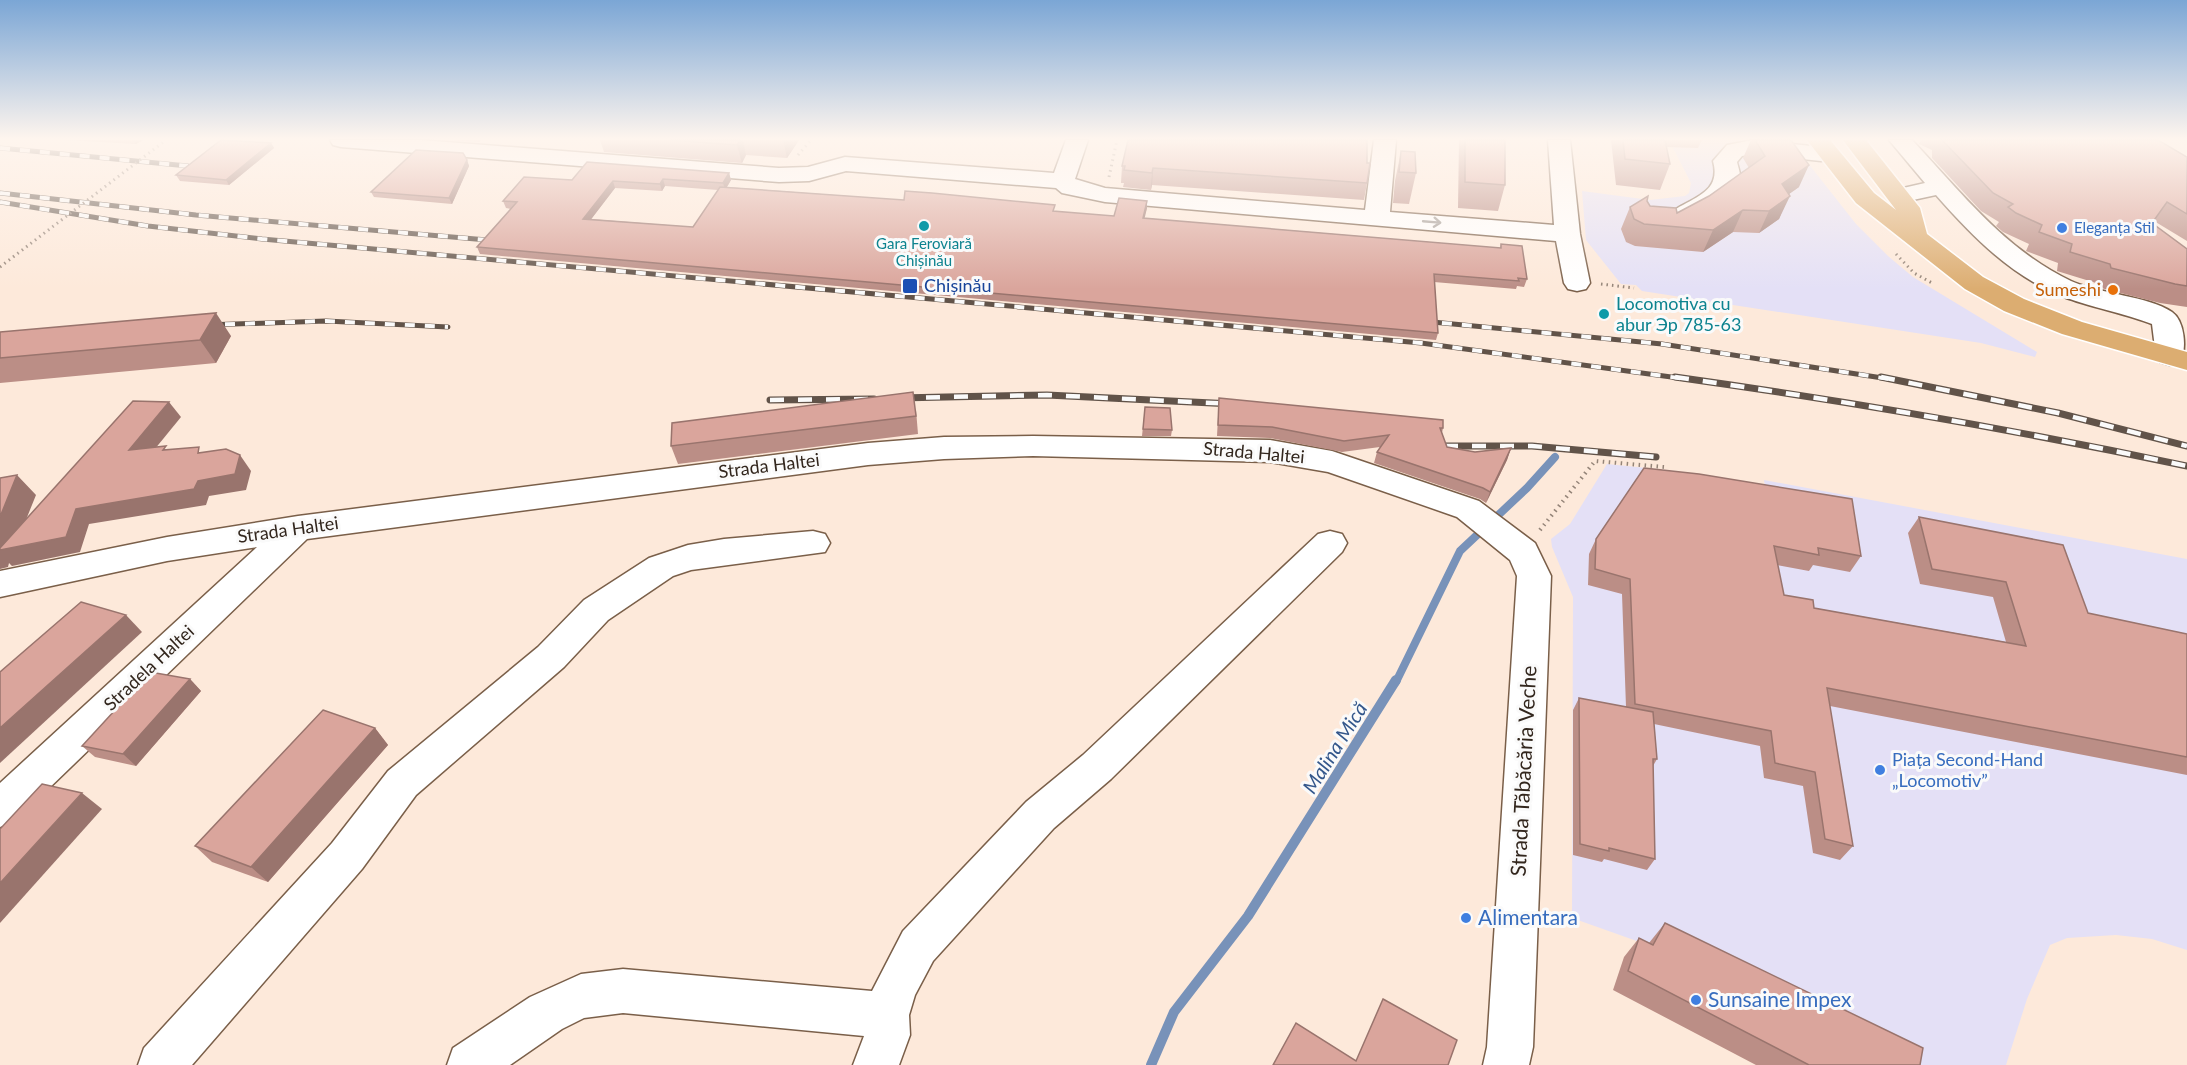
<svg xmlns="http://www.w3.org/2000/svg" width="2187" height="1065" viewBox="0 0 2187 1065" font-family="Lato,sans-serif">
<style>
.commercial{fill:#e4e0f6}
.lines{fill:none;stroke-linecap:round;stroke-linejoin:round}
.stream-far1{stroke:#7892b9;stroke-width:8}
.stream{stroke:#7892b9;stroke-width:10}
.minor-casing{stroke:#7a5f49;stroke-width:3}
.major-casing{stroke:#fff;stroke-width:3}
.path-far1{stroke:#948478;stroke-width:3;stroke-dasharray:1.5 4;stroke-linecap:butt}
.path{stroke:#948478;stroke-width:4;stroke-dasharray:1.5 4.5;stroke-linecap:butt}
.minor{fill:#fff;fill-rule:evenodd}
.major{fill:#dcad71;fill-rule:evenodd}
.rail-far1-casing{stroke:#615349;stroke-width:5}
.rail-casing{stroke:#615349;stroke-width:7}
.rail-far1{stroke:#fafafa;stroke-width:4;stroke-dasharray:10;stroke-linecap:butt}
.rail{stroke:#fafafa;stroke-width:4.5;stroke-dasharray:14;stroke-linecap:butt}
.path-bridge{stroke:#948478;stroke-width:3;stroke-dasharray:1.5 4;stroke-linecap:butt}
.wall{fill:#bb8e86;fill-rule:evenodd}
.shaded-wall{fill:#99746d}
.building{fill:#daa59c;stroke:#99746d;stroke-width:1.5}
.oneway{stroke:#a39d99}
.culture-dot{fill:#0f9aa8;stroke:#fafafa;stroke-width:2}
.shop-dot{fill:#3f7fe0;stroke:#fafafa;stroke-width:2}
.transit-dot{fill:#1a4fb4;stroke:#fafafa;stroke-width:2}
.food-dot{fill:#e8710a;stroke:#fafafa;stroke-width:2}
.labels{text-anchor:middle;stroke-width:6;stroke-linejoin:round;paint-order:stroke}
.far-shop-label{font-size:15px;fill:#366cbe;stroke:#fafafa;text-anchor:start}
.far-culture-label{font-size:15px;fill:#0d838f;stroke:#fafafa}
.transit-label{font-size:18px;fill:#164399;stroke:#fafafa;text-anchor:start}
.food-label{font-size:18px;fill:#c56008;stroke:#fafafa;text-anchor:end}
.culture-label{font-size:18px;fill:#0d838f;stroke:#fafafa;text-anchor:start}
.street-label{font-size:18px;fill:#32261d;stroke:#fafafa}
.shop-label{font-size:18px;fill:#366cbe;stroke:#fafafa;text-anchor:start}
.water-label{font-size:20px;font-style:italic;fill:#34578b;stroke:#fafafa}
.near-street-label{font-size:21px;fill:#32261d;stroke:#fafafa}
.near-shop-label{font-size:21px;fill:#366cbe;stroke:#fafafa;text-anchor:start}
</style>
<rect width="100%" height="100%" fill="#fde9da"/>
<g class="commercial">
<polygon points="1669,140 1767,140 1804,158 1856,224 1888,256 1913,277 2037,352 2035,357 1981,343 1642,291 1636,285 1621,284 1586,240 1582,191 1650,200 1685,196 1689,193 1691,183"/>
<polygon points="1607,464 1666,470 1765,486 1764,480 2187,559 2187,950 2152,939 2116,935 2067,938 2050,945 2027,999 2006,1065 1898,1065 1650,943 1648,945 1572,918 1573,597 1552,547 1551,539 1570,524"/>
</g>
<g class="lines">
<polyline class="stream-far1" points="1396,682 1460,551 1527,488 1555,457"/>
<polyline class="stream" points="1151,1065 1174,1012 1248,916 1396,680"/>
<g class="minor-casing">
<g id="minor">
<polygon points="330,140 421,140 779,168 808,167 845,157 1054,173 1066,140 1088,140 1075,179 1105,188 1365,210 1374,140 1396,140 1390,212 1554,225 1548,140 1570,140 1580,234 1590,283 1586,289 1577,291 1568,289 1564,283 1556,241 1105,202 1062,193 1056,188 846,171 809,181 779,182 341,147 333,145"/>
<path d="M 1753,140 L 1821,147 L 1829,149 L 1833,154 L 1829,159 L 1821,161 L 1753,154 L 1742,156 L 1737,162 C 1738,167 1740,171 1740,176 C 1737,199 1697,224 1676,219 L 1673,214 L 1676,209 C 1698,196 1721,190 1713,161 L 1727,145 Z"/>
<path d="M 1889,140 L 1912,140 C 1960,191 2005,250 2071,281 C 2100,294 2148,296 2172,312 C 2185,321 2187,350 2180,362 L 2170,365 L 2160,362 L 2156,356 L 2152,324 C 2124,313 2093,308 2064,297 C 2012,277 1972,236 1936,195 L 1899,203 L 1890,201 L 1887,196 L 1890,191 L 1925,183 Z"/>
<polygon points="1033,436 1270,440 1332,451 1479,501 1535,543 1551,576 1533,1047 1529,1065 1483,1065 1487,1047 1517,576 1510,560 1457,517 1328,472 1270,462 1033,456 944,459 868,465 307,539 14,822 0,827 0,783 257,547 167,561 0,597 0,571 167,537 298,516 868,443 944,437"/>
<polygon points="813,531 825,534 830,543 825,552 691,570 673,576 608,620 564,667 416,795 362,869 192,1065 138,1065 144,1048 332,843 388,771 538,647 584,600 649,558 688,545 724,539"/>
<polygon points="1330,531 1342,534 1347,543 1342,552 1111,779 1054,828 933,961 915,995 909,1015 910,1035 899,1065 853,1065 864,1036 623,1013 584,1018 562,1029 510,1065 447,1065 453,1048 530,997 581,974 623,969 872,991 903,931 1026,802 1083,755 1318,534"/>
</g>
</g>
<g class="major-casing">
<polygon id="major" points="1807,140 1830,140 1874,193 1896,210 1843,140 1866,140 1920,208 1927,234 1983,277 2024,299 2082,322 2187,352 2187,370 2062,334 2004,311 1965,289 1856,203"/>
</g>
<g class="path-far1">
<polyline points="798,155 811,140"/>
<polyline points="1109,177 1117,140"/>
<polyline points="1896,254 1914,273 1934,284"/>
<polyline points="1601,284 1634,288"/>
</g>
<polyline class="path" points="1540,530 1595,461 1664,467"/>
<use href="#minor" class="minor"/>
<use href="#major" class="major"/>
<g class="rail-far1-casing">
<g id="rail-far1">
<polyline points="0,148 188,166"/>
<polyline points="0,193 196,215 499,241"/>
<polyline points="0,202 148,226 262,239 1421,343 1686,379"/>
<polyline points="1422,321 1662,344 1889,379"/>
<polyline points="205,325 326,321 448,327"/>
</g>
</g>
<g class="rail-casing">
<g id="rail">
<path d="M 1675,377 C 1847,401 2017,430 2187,466"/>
<polyline points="1881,377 2058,413 2187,446"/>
<polyline points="898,398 1047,395 1233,404"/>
<polyline points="770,400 874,399"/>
<polyline points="1444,446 1532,446 1656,457"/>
</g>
</g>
<use href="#rail-far1" class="rail-far1"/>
<use href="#rail" class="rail"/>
<polyline class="path-bridge" points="0,267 166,140"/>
</g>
<g class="wall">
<polygon points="65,140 143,140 136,144"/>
<polygon points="444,140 482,140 479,142"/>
<polygon points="600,140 799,140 787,158 746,155 742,163 604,152"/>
<polygon points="1459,140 1505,140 1505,185 1498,211 1458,208"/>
<polygon points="1611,140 1702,140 1698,148 1666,147 1670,164 1660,190 1616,185"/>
<polygon points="1751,140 1791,140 1799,187 1789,194 1779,219 1759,233 1733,232 1703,252 1635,246 1626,242 1621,229 1630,207 1650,206 1677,213 1709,196 1749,168 1743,158"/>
<polygon points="1921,140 2158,140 2187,157 2187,241 2154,221 2152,223 2187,249 2187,307 2160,303 2097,287 2096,283 2057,271 2058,263 2026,251 2029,244 2003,232 1996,226 1999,222 1981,211 1932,158 1932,150 1919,144"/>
<polygon points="271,143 274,148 229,185 180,181 176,175"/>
<polygon points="1401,151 1416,173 1409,204 1393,203 1395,181"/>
<polygon points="467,160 469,166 452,204 374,197 371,192"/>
<polygon points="1122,166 1367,183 1364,200 1152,185 1151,190 1123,187 1124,183 1121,183"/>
<path d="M 729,173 L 731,180 L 727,187 L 1114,216 L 1147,201 L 1147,208 L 1144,218 L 1500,248 L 1501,244 L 1527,279 L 1524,287 L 1517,286 L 1516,289 L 1434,282 L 1438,333 L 1436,340 L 480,254 L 477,247 L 511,209 L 506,208 L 503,201 L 572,180 ZM 665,186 L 718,190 L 693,227 L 591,219 L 615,188 L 662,191 Z"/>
<polygon points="0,332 231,336 216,363 0,383"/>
<polygon points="1219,398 1443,428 1442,433 1447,447 1475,452 1511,448 1507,460 1486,503 1480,499 1374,463 1377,452 1380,447 1342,452 1270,438 1217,436"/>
<polygon points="1145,407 1172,430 1171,436 1142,436"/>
<polygon points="916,410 918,434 678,464 671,446"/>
<polygon points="1644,468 1861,556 1850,572 1813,565 1809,571 1777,565 1784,595 1814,608 2006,642 1993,597 1920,584 1908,533 1919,517 2088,613 2187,634 2187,775 1830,706 1853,846 1840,860 1813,853 1803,786 1764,778 1760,746 1654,724 1657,759 1653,766 1655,859 1647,870 1604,859 1602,862 1573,855 1573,710 1579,698 1626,707 1622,594 1588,585 1589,554 1596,539"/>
<polygon points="190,679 201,691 136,766 95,757 82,746"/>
<polygon points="375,728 388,745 268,882 212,862 195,846"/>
<polygon points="1665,923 1920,1065 1756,1065 1613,990 1624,957 1639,938 1649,943"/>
</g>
<g class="shaded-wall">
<polygon points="133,140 143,140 136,144"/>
<polygon points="740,140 743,140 746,155 742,163 737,145"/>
<polygon points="783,140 799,140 787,158"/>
<polygon points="271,143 274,148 229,185 226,180"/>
<polygon points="467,160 469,166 452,204 449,198"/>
<polygon points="1809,165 1799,187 1772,206 1782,184"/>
<polygon points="1153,168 1152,185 1151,190 1152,173"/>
<polygon points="729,173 731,180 725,190 723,183"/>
<polygon points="663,179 665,186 662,191 660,184"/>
<polygon points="613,181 615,188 586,226 583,219"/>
<polygon points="1790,196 1779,219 1759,233 1769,211"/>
<polygon points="1147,201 1147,208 1143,225 1143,218"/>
<polygon points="1743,210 1733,232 1703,252 1713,230"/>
<polygon points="216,313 231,336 216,363 200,340"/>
<polygon points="169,402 181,417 141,466 129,450"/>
<polygon points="1511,448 1507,460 1486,503 1490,492"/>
<polygon points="240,455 251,471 246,490 209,496 206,505 89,524 80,552 12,566 9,563 8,567 0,569 0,517 17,475 36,495 15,547 76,509 198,481"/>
<polygon points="126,615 142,632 0,763 0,728"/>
<polygon points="190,679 201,691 136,766 123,754"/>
<polygon points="375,728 388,745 268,882 251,867"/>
<polygon points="82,793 102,809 0,923 0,883"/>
</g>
<g class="building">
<polygon points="221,140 271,143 226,180 176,175"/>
<polygon points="670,140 740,140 737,145"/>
<polygon points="1128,140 1367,140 1367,163 1370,163 1367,183 1153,168 1152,173 1124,170 1125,166 1122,166"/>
<polygon points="1465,140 1505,140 1505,185 1465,182"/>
<polygon points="1623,140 1665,140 1670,164 1625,159"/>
<polygon points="1755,140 1791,140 1809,165 1782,184 1790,196 1769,211 1743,210 1713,230 1644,224 1634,219 1630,207 1648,196 1647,201 1650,206 1676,208 1677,213 1709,196 1765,156"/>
<polygon points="1942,140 2158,140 2187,157 2187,214 2167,202 2152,223 2187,249 2187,286 2175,284 2111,268 2110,264 2070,252 2072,244 2039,232 2042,225 2016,213 2008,207 2013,204 1993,193"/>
<polygon points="416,150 463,153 467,160 449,198 371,192"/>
<polygon points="1401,151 1415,152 1416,173 1399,172"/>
<polygon points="587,162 729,173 723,183 663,179 660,184 613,181 583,219 693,227 720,187 904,200 905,191 932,193 1055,205 1053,211 1114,216 1119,198 1147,201 1143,218 1501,248 1501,244 1522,246 1527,279 1518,278 1519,281 1434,274 1438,333 477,247 517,202 503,201 524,177 572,180"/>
<polygon points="216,313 200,340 0,358 0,332"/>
<polygon points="913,392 916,416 671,446 672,423"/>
<polygon points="1219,398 1443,420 1443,428 1440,428 1447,447 1475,452 1511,448 1490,492 1483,488 1377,452 1389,435 1344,441 1272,427 1218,425"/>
<polygon points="133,401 169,402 129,450 166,446 163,450 199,447 198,453 226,449 240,455 235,474 198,481 194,489 76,509 66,537 0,550 0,548"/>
<polygon points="1145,407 1170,408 1172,430 1143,429"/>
<polygon points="1644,468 1699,474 1852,499 1861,556 1818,548 1819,555 1774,546 1784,595 1813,600 1814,608 2026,646 2006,582 1932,569 1919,517 2063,545 2088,613 2187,634 2187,757 1827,688 1853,846 1825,839 1815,772 1775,763 1771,731 1635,704 1630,579 1595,569 1596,539"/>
<polygon points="17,475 0,517 0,478"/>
<polygon points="81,602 126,615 0,728 0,672"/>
<polygon points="150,672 190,679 123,754 82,746"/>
<polygon points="1579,698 1653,712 1657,759 1653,759 1655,859 1609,848 1609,851 1580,844"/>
<polygon points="323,710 375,728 251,867 195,846"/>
<polygon points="42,784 82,793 0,883 0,829"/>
<polygon points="1665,923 1923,1048 1920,1065 1809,1065 1628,971 1639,938 1653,945"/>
<polygon points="1383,999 1457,1040 1448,1065 1273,1065 1296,1023 1356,1061"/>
</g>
<defs><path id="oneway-shaft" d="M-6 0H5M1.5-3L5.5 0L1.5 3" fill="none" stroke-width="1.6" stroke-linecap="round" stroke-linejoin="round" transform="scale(1.5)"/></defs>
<use class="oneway" href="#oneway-shaft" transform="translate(1432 222) rotate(5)"/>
<linearGradient id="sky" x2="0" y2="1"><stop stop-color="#7ba6d5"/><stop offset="0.48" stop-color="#fef5ee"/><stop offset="1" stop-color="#fef5ee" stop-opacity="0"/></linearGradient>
<rect width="2187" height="289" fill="url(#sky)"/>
<g class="culture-dot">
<circle cx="924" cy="226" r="6"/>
<circle cx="1604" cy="314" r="6"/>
</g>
<g class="shop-dot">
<circle cx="2062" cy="228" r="6"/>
<circle cx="1880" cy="770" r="6"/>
<circle cx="1466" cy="918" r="6"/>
<circle cx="1696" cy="1000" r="6"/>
</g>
<rect class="transit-dot" x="902" y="278" width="16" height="16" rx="3"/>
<circle class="food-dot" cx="2113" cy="290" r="6"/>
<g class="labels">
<g class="far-shop-label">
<text x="2074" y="233">Eleganța Stil</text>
</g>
<g class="far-culture-label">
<text x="924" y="249">Gara Feroviară<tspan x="924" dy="17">Chișinău</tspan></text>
</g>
<g class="transit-label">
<text x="924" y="292">Chișinău</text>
</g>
<g class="food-label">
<text x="2101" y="296">Sumeshi</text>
</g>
<g class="culture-label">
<text x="1616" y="310">Locomotiva cu<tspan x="1616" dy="21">abur Эр 785-63</tspan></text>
</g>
<g class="street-label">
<text transform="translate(1254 453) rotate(5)" y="6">Strada Haltei</text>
<text transform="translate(769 466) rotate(-7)" y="6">Strada Haltei</text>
<text transform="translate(288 530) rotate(-8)" y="6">Strada Haltei</text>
<text transform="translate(149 668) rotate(-43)" y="6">Stradela Haltei</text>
</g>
<g class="shop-label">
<text x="1892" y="766">Piața Second-Hand<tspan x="1892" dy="21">„Locomotiv”</tspan></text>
</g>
<g class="water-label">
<text transform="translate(1335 748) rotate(-58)" y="7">Malina Mică</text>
</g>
<g class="near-street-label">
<text transform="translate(1524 771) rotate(-87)" y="7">Strada Tăbăcăria Veche</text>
</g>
<g class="near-shop-label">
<text x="1478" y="925">Alimentara</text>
<text x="1708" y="1007">Sunsaine Impex</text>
</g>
</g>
</svg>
